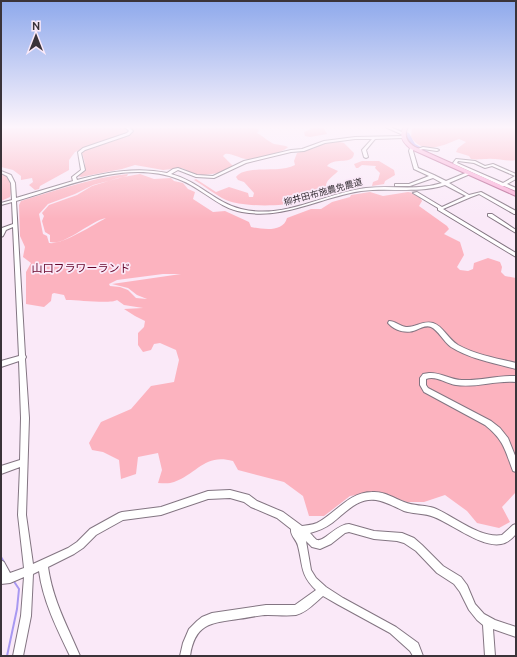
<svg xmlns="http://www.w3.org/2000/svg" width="517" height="657" viewBox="0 0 517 657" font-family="Ubuntu,'Noto Sans JP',sans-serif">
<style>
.green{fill:#fcb3bf;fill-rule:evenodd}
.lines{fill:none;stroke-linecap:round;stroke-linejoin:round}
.stream{stroke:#a898f1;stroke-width:2}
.river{fill:#a898f1;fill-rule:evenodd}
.minor-tunnel{stroke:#d4c5d2;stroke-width:4;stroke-dasharray:4 2;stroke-linecap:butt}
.minor-casing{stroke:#837582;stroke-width:2}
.major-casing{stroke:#b5618f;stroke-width:2}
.minor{fill:#fff;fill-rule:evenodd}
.major{fill:#faafd7;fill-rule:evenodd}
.labels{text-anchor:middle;stroke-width:3.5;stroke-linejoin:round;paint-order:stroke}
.far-street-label{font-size:9px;fill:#3a3339;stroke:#fae9f8}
.park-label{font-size:11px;fill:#640428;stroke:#fae9f8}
</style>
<rect width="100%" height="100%" fill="#fae9f8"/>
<g class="green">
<path d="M 1,127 L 257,127 L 259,131 L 257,133 C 263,136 269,142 274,144 C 279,145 284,145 288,147 C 283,153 254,160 246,159 C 238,158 232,153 225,154 L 223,156 L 233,166 L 219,173 L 204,175 L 194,174 L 182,168 L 163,170 L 135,165 L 122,169 L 81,177 L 78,176 C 88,171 85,162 82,153 L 84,150 L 82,149 L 75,152 L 69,160 L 69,170 L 40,186 L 39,189 L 35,190 L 29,185 L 33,182 L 32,178 L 21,180 L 21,176 L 13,170 L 1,167 Z"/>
<polygon points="308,127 323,127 327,134 310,137 305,136 304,132 311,129"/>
<path d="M 415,127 L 516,127 L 516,160 C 506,162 497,158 487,159 C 481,159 477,160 471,159 L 469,156 L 456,152 L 458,148 L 466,142 L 459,139 C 444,145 423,156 411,137 L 412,128 Z"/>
<path d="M 335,141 L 344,143 L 354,153 C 353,166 336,156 327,166 L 338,171 C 335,175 327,179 326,185 C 326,187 327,189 327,192 C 309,207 247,209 226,200 C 215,195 205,186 194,180 L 196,179 L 216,192 L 229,187 L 248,193 L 249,197 L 253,197 L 254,193 L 244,182 L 238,180 L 236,177 C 246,164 279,174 295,165 L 294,161 L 297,153 L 315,148 C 319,143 328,142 335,141 Z"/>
<polygon points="362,161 379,161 394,170 395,175 385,181 384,184 372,186 373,182 378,180 380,173 375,168 376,166 362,165 358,168 356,168 354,164"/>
<path d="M 1,173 L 7,175 C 11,182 12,189 10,197 L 1,201 Z"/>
<path d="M 128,174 L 127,176 L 93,185 L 75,194 L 48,204 L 39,214 L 43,234 L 47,236 L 49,243 C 62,245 93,225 106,218 C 90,221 65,246 50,242 L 50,235 L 45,232 L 42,221 L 44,216 L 42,213 L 49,205 L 77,195 L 92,186 L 118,178 L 140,174 L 154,179 L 171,178 L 174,181 L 183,183 L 188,189 L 195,192 L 193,199 L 213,212 L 225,211 L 249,222 L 251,227 C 262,229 283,233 287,218 L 311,209 L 321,209 L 332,202 L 350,197 L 351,195 L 370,192 L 383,196 L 408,192 L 414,193 L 420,197 L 422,201 L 419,206 L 447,226 L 449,229 L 444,234 L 460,242 L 464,255 L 457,267 L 460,270 L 468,271 L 473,269 L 474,263 L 488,258 L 500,262 L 502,267 L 501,272 L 505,276 L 516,278 L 516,492 L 502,507 L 510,522 L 499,528 L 477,523 L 467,511 L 445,495 L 424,502 L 407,502 L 377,492 L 350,496 L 324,516 L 309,516 L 303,496 L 284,482 L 238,470 L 233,461 C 205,453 198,473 174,482 C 169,484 163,483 158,483 L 162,470 L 158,453 L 138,457 L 136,474 L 121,479 L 119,460 L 103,452 L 92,450 L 89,443 L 101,422 L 131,409 L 151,386 L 174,382 L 179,360 L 176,350 L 160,343 L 154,344 L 151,350 L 143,352 L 138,345 L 138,333 L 144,327 L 145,321 L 135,316 L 124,309 L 143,308 L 124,305 L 117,300 C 111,304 78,300 68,300 L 66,300 L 64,295 L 54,293 L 52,294 L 51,301 L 44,307 L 26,304 L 26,272 L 31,263 L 23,257 L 25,247 L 20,236 L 19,205 L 21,201 C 57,190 91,178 128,174 ZM 163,274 L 181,274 L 112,284 L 128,288 L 137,295 L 147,299 L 136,298 L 128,290 L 120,287 L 110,286 L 109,284 L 117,280 Z"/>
</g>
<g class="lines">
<g class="stream">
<polyline points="1,557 4,562"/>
<polyline points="7,656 17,609 19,589 13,580"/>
</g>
<polygon class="river" points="387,127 393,127 409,133 415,144 429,152 425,153 411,146 405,135"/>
<polyline class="minor-tunnel" points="409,186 415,193"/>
<g class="minor-casing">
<g id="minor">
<path d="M 125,127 L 129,127 L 133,131 L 129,135 L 85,150 L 81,153 L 85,170 L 76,177 L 77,180 C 107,172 137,167 167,173 L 173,169 L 178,168 L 197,175 L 213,176 L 244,161 L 291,150 L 302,149 L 324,141 L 355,137 L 404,136 L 405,137 L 403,138 L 375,139 L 366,150 L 368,157 L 366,158 L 364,157 L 362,150 L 372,139 L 355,139 L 325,143 L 304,151 L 291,152 L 246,163 L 214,178 L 196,177 L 178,170 L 171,174 C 198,181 216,203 241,209 C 284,220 325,193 366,188 C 392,185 417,191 442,183 L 433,178 L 410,186 L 395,186 L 395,184 L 409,184 L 429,176 L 414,169 L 409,151 L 410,148 L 413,147 L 415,148 L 413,150 L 413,151 L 418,168 L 434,175 L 446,181 L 468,172 L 470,172 L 470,174 L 449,183 L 469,195 L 481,192 L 516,211 L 516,214 L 514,214 L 479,194 L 471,197 L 443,209 L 516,253 L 516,257 L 438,210 L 438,208 L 413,193 L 417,192 L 442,207 L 466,196 L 445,185 C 417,194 389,187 361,191 C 321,197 284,220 242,212 C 218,208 201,187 178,179 C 126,159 66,187 16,201 L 25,355 L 26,357 L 25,359 L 29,418 L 26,515 L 33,564 L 68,548 L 77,542 L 90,529 L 119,513 L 122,512 L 161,507 L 208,491 L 230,490 L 249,495 L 257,501 L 283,512 L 302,526 C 307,525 312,525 317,523 C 336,513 349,492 372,492 C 384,491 394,498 404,502 C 413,506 424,505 434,508 C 454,516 480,539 502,535 L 513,525 L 516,524 L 516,534 C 512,539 507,543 501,544 C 482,548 452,524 434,517 C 425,513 414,514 404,511 C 395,507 387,502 376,500 C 358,497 345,513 332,523 C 325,528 318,531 310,533 C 312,535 315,539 317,540 C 324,542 337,524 349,524 L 374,531 L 402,533 L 414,538 L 422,545 L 443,566 L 461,577 L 467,585 L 475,604 L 484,614 L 495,620 L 516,627 L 516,637 L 493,629 L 495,656 L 485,656 L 483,625 L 477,620 L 469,610 L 460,592 L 454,584 L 437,573 L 416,551 L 404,543 L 397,541 L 374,539 L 349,532 L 345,533 L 331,544 L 320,549 L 312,547 L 306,541 L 311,570 L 316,578 L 326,587 L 343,598 L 396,627 L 418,643 L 423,656 L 413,656 L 410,651 L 390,633 L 337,604 L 323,596 C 316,602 306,613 296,615 C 287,616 277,615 268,615 C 258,615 248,618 238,619 C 210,623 195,624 190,656 L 180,656 L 183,643 L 189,629 L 197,621 L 202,617 L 212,613 L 266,605 L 295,605 L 316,590 C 300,575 303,565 298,546 C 297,540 290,536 291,529 L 277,518 L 251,507 L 244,502 L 230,498 L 208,499 L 161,515 L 123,520 L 96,535 L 83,548 L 74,554 L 48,567 C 53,601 67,625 80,656 L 70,656 C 57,629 43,601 39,571 L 33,574 L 31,616 L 23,656 L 13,656 L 21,616 L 24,577 L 10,583 L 1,584 L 1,560 L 4,562 L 10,573 L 24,568 L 18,515 L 20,467 L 1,474 L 1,466 L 20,460 L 21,418 L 19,361 L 1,367 L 1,361 L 19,356 L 13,227 L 6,230 L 3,236 L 1,237 L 1,230 L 2,228 L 13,224 L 12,202 L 1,205 L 1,203 L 12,200 L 11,183 L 7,176 L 1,173 L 1,171 L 11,175 L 15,183 L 16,198 L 73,181 L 72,177 L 81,170 L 78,152 L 83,148 L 127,133 L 129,131 Z"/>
<polygon points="385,127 390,127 404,133 401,134"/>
<polygon points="423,147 437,149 439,150 437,151 423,149 417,151 415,150"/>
<path d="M 456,159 L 475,161 L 485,166 L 493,164 L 516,174 L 516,179 L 507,184 L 516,188 L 516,191 L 504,186 L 500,187 L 499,186 L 500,185 L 454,164 L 453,163 ZM 458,161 L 474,163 L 485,168 L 492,166 L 515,176 L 503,183 L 457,163 Z"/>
<polygon points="488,214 492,214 516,230 516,233 488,216"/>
<path d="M 389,321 C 395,321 400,326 406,327 C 415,328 423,320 433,323 C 443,326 448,339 458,345 C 476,355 496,358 516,363 L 516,369 C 494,363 470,359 451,347 C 444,342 438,330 431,327 C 426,325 421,328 416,330 C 407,334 395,331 388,323 Z"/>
<path d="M 429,373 C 440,372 451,380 462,380 C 480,381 498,375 516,376 L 516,382 C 496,380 476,388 456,385 C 447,384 436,375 426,379 L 426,385 L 428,388 L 491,421 L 500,428 L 508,438 L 516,458 L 516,472 L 513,471 C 505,450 504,440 485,425 L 424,392 L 420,385 L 420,378 L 423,374 Z"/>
</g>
</g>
<g class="major-casing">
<path id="major" d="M 404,127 L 408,127 C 403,136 407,142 415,147 L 516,192 L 516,196 L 411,149 C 403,143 398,136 404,127 Z"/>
</g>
<use href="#minor" class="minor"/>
<use href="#major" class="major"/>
</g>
<linearGradient id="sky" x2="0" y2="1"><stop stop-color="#8ea9ec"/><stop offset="0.58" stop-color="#fdf5fc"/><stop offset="1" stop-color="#fdf5fc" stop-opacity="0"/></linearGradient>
<rect width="517" height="219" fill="url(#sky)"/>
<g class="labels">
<g class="far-street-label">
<text transform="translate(323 192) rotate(-15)" y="3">柳井田布施農免農道</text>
</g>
<g class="park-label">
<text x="81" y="272">山口フラワーランド</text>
</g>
</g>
<rect width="517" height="657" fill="none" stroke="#3a3339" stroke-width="4"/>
<g transform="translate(36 36)" stroke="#fae9f8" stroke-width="3" paint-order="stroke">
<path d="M0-3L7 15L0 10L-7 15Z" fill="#3a3339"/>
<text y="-6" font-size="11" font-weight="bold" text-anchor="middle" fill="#3a3339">N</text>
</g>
</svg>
